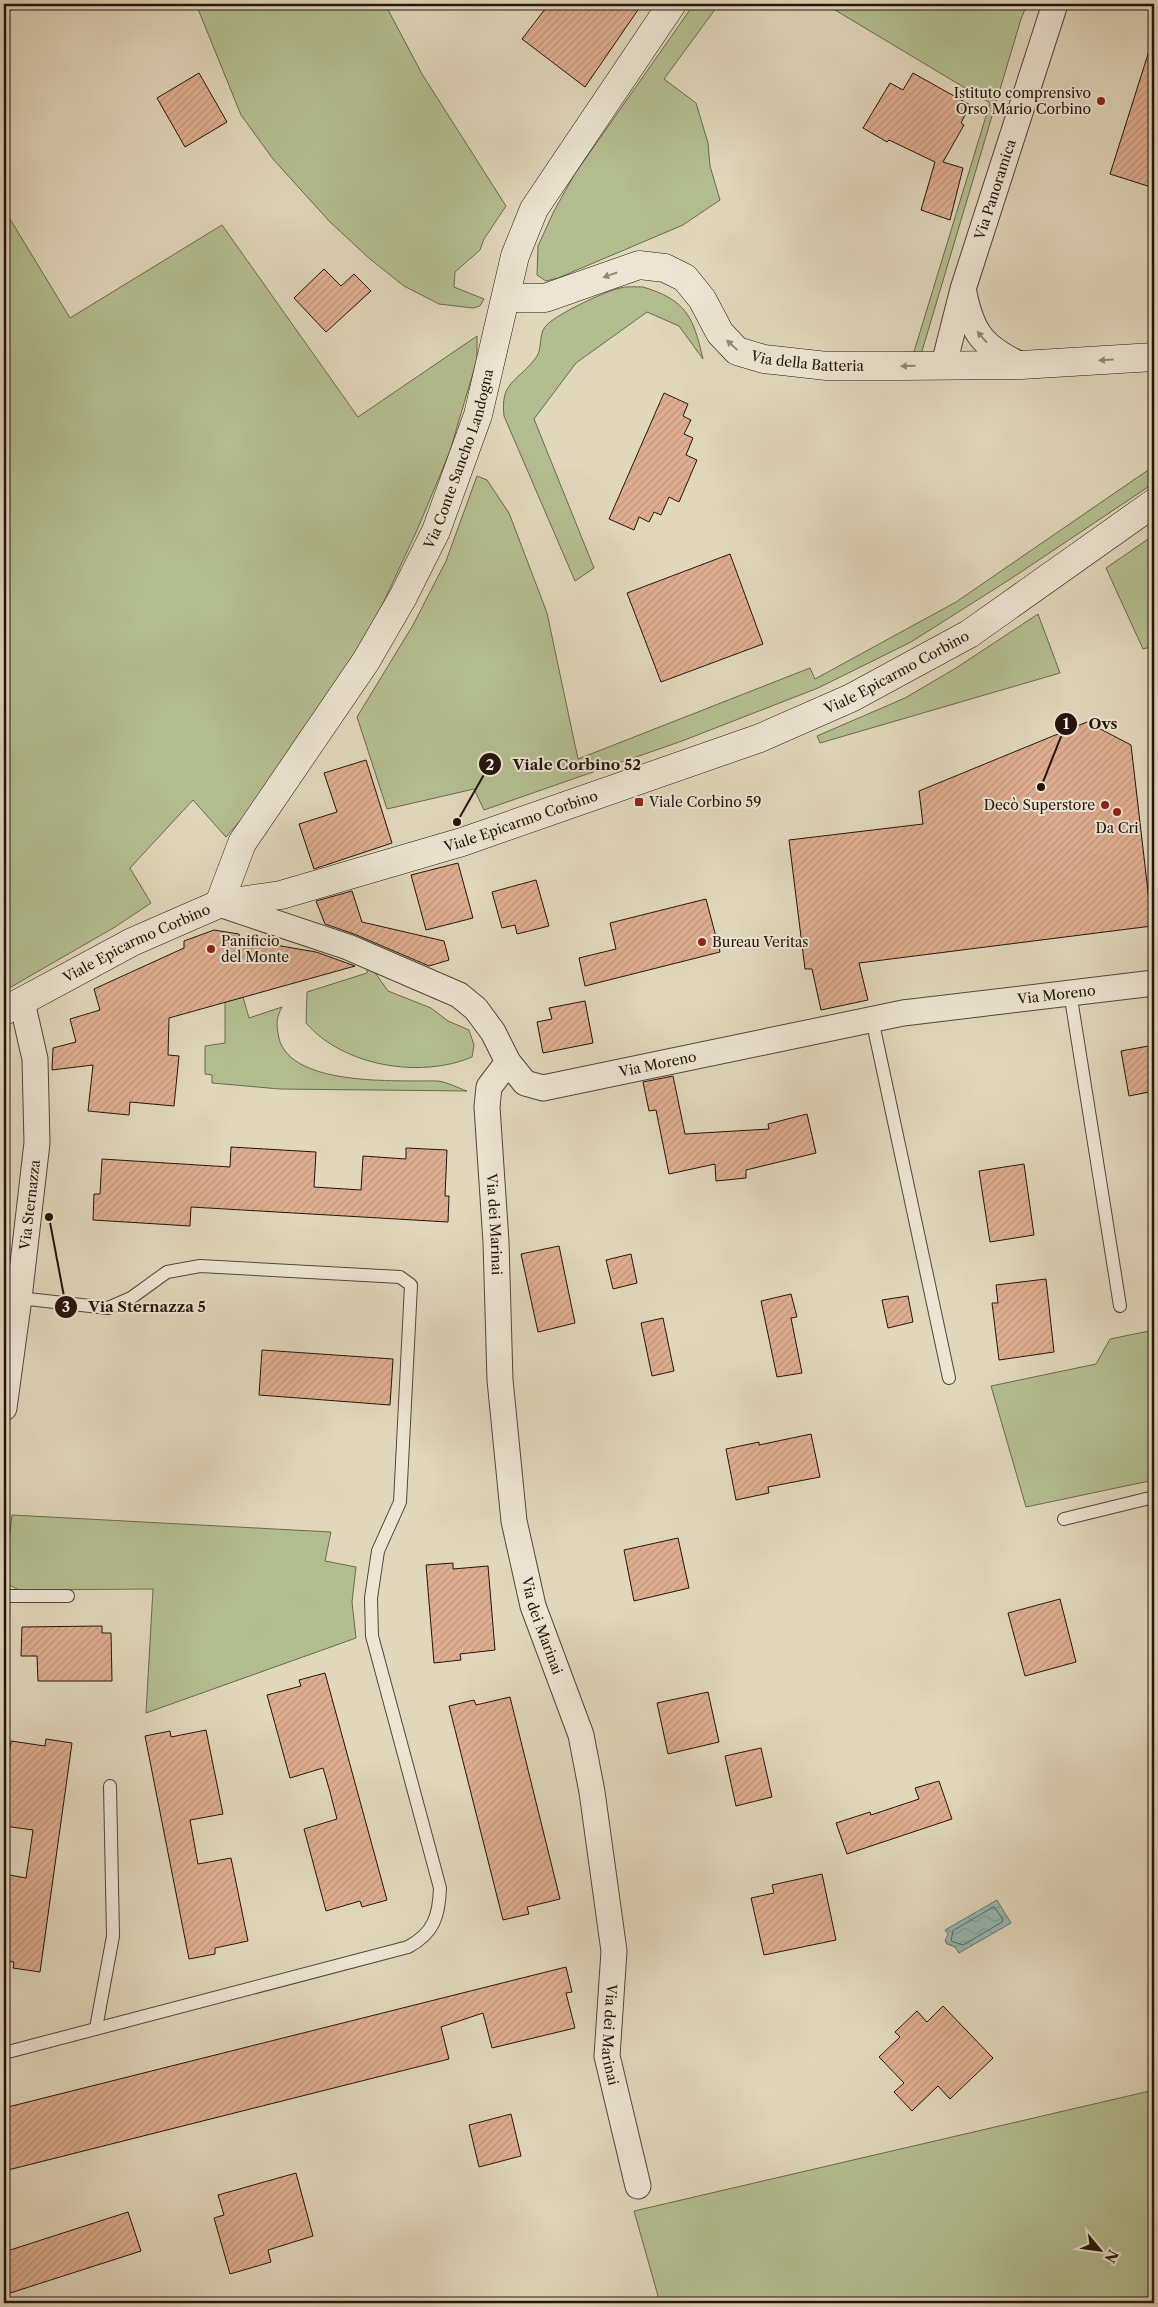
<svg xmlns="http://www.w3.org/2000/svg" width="1158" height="2307" viewBox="0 0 1158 2307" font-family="'Libre Caslon Text',serif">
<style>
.green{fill:#b3be90;stroke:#6c694e}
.water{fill:url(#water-waves);stroke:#687770}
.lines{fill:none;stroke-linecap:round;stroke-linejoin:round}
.shore{stroke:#5c6660;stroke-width:1}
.building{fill:url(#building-hatch);stroke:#25140c}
.service-casing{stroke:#544538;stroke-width:14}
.minor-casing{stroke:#544538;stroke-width:27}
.secondary-casing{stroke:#25140c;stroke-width:29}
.service{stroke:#ece5d3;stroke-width:12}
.minor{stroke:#ece5d3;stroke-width:25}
.secondary{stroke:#ece5d3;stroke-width:28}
.oneway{fill:#928779}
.poi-dot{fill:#8f2418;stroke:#ece5d3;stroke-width:2}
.labels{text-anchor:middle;stroke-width:4;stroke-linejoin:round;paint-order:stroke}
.poi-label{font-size:14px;fill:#25140c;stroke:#ece5d3;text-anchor:start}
.street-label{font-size:14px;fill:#25140c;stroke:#ece5d3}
.leader{fill:none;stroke:#25140c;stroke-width:2}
.callout-dot{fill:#25140c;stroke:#ece5d3;stroke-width:2}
.mark-label{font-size:15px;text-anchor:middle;font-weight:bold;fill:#fff}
.callout-label{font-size:15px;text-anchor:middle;font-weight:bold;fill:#25140c;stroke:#ece5d3;stroke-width:4;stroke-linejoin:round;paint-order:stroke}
</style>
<defs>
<pattern id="water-waves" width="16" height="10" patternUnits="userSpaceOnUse" patternTransform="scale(1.25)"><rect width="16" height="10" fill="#94b9b3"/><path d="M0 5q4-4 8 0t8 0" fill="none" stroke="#7f9e99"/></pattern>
<pattern id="building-hatch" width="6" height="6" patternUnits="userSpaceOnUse" patternTransform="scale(1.25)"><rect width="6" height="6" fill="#dfae90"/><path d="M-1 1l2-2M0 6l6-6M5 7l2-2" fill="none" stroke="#bf957b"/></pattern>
</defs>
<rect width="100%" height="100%" fill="#e1d7bb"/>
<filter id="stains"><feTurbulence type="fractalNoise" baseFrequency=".004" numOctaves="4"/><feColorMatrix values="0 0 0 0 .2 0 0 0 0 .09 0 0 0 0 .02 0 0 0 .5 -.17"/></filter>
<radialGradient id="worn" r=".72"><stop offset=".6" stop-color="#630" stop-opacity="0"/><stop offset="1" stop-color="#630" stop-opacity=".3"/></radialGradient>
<g class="green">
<polygon points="196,4 385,4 422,74 506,206 484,239 480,250 455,272 454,287 484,299 480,306 473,308 439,304 404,286 370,259 330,222 273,159 241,115"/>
<polygon points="694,4 719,4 664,79 696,103 708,143 710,166 720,200 683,225 558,278 546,281 537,275 538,246 554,211 574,175"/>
<polygon points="825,4 1027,4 1021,19 922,351 913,355 990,103"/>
<polygon points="4,209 70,318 222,225 358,417 477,336 477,359 450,451 418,528 371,629 259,799 226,837 193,800 130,868 151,903 115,927 4,991"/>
<path d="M 643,287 C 686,300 693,316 703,359 L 679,326 L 647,312 L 576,363 L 534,419 L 594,568 L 575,581 L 504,416 C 500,382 517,382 535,359 C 543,350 538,336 545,327 C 552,316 606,291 620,288 C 627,286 636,287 643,287 Z"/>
<polygon points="1154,466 1154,483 1012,578 911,642 818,688 682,741 484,810 474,789 387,809 357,717 413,625 446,561 477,476 487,480 509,513 547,613 578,759 810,668 815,679 956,602"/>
<polygon points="1154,535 1154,646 1143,649 1106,568"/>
<polygon points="1038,614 1060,673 820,743 817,736 905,698 956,668"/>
<path d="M 367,966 L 376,974 L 388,991 L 431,1008 L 448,1021 L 469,1030 L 474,1045 L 472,1057 C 420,1079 343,1066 306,1023 L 307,992 L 367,973 Z"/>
<path d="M 243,997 L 249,1018 L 282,1007 C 277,1017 276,1022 278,1033 C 284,1088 398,1080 438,1081 C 447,1082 458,1088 467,1091 L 280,1089 L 212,1083 L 212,1075 L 205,1074 L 205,1046 L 225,1043 L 225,1002 Z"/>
<polygon points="1154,1330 1154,1480 1026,1507 991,1386 1096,1364 1110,1339"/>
<polygon points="12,1515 331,1532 325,1561 356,1567 352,1602 356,1638 146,1713 153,1589 19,1590 4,1582"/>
<polygon points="1154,2090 1154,2303 660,2303 634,2211"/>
</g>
<polygon class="water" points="997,1900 1011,1923 959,1953 955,1947 947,1944 945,1941 948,1934 945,1930"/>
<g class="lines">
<polygon class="shore" points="994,1907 1003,1919 1002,1922 963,1945 951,1941 953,1931"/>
</g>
<g class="building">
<polygon points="549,4 642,4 585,87 522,39"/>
<polygon points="1149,51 1154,51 1154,188 1110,174"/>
<polygon points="199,73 227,122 185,147 157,98"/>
<polygon points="913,73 970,105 961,123 964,125 943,162 963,168 950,220 921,210 935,162 889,140 887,142 863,128 890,83 903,90"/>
<polygon points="324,269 341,286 354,274 371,291 326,332 294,298"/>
<polygon points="664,393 688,404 683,416 691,420 684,434 693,438 686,455 697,460 679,502 669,497 661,515 654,512 649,522 639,517 634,530 609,519"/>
<polygon points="730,554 763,644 661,682 627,593"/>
<polygon points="1087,722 1131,745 1152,926 859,963 868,1000 821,1010 812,969 805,969 789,840 923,824 919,791"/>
<polygon points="366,760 392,843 314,869 299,824 337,812 324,773"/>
<polygon points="458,863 473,918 426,930 411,875"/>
<polygon points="536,880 549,926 517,934 515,925 502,928 492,892"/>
<polygon points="352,891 362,922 444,941 449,960 429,966 354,934 325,924 316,901"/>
<polygon points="706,899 720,952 585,986 579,958 616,949 610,923"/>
<polygon points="214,930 239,934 240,939 316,952 355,966 169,1018 168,1055 179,1056 174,1106 130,1102 129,1115 88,1111 93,1065 52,1070 53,1048 76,1042 70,1019 100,1010 94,989 184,948 184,941"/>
<polygon points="585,1001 593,1043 543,1053 537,1022 552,1019 549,1008"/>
<polygon points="1154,1045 1154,1091 1129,1096 1121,1051"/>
<polygon points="673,1076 685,1134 769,1129 768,1124 807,1114 816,1153 746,1170 746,1178 716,1181 715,1164 669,1174 656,1110 649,1111 643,1082"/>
<polygon points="231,1147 316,1152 314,1187 361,1190 363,1156 406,1159 406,1148 447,1150 445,1196 449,1196 448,1222 191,1207 190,1226 93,1220 94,1194 100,1194 102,1159 230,1167"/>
<polygon points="1024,1164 1034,1235 990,1242 979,1171"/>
<polygon points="559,1246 575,1323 538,1332 521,1254"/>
<polygon points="631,1254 637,1283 613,1289 606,1260"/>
<polygon points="1046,1279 1054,1352 999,1360 992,1303 998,1303 996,1285"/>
<polygon points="791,1294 797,1317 791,1318 802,1373 777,1377 761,1301"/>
<polygon points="908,1296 913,1322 888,1328 882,1300"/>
<polygon points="663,1318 674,1371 652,1376 641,1323"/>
<polygon points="262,1350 393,1359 390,1405 259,1395"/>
<polygon points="811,1434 820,1477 768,1487 769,1493 736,1500 726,1449 759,1442 759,1445"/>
<polygon points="678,1538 689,1588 634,1601 624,1550"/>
<polygon points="453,1563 453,1569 488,1566 495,1650 460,1654 461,1660 434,1663 426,1565"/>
<polygon points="1060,1599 1076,1662 1025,1676 1008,1613"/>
<polygon points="102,1626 102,1633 111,1633 112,1681 38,1681 37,1656 21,1656 22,1627"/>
<polygon points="325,1673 387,1900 362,1907 360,1901 326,1911 304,1829 337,1819 330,1792 323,1768 290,1778 267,1695 301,1686 299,1680"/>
<polygon points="708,1692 719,1742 668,1754 657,1703"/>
<polygon points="510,1697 560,1899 527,1907 529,1914 503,1920 449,1706 474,1700 476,1705"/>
<polygon points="206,1730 223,1814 190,1820 198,1864 231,1858 248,1941 215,1948 215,1954 189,1959 145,1736 170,1731 171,1737"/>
<polygon points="46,1739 72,1743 40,1972 13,1968 14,1962 4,1961 4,1874 26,1878 33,1830 4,1826 4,1790 11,1741 45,1746"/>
<polygon points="761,1748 772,1797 736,1806 725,1756"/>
<polygon points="939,1781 952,1819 847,1854 836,1823 870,1812 871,1815 919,1799 915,1788"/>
<polygon points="822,1874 836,1940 764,1955 751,1898 774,1893 772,1885"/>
<polygon points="566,1967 572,1992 566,1993 575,2028 492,2048 483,2013 441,2027 449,2059 4,2171 4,2108"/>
<polygon points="943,2006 993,2058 950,2099 938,2086 912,2111 894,2092 904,2083 879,2057 900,2037 895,2032 917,2011 927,2022"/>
<polygon points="511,2114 521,2156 479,2167 469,2125"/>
<polygon points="296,2173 313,2236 268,2250 271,2262 230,2274 214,2218 224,2215 218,2195"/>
<polygon points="128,2212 141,2251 4,2295 4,2252"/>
</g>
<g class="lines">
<g class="service-casing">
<g id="service">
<polyline points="1070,992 1120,1306"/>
<polyline points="872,1019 949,1378"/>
<polyline points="1064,1519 1154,1497"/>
<polyline points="4,1596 68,1596"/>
<polyline points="96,2028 113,1936 110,1786"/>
<path d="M 4,2053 L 408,1947 C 434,1933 439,1916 440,1888 L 372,1636 L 371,1598 L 378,1551 L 400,1502 L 411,1285 L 400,1277 L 200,1266 L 167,1272 L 131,1298 L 108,1308 L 19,1298"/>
</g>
</g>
<g class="minor-casing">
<g id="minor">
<path d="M 964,293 C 972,333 983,347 1021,365"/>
<path id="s1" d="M 944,364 L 963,289 L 1055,4"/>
<path id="s2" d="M 219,904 L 348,947 L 459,995 L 476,1009 L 493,1032 L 508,1062 L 525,1083 L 543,1088 L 903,1013 L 1154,983"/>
<path id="s3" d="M 508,1062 L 489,1087 L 487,1107 L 496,1242 L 500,1380 L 514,1521 L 533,1606 L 581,1735 L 592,1792 L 614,1951 L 607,2056 L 638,2186"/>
<path id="s4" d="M 4,1408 L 19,1298 L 37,1143 L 35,1059 L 22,1002"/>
</g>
</g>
<g class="secondary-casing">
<g id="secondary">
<path id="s5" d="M 507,298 L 545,298 L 639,265 L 665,268 L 685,278 L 702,299 L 720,333 L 737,351 L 764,359 L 827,366 L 901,366 L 1021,365 L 1154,357"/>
<path id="s6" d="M 219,904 L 242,843 L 366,661 L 403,597 L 436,531 L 478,415 L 515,256 L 534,209 L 672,4"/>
<path id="s7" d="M 4,1011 L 132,942 L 219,904 L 281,895 L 462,842 L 760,738 L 851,698 L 969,634 L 1154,503"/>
</g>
</g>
<use href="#service" class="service"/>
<use href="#minor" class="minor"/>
<use href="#secondary" class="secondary"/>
</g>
<defs><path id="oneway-solid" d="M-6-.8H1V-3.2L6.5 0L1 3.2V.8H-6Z" transform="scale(1.25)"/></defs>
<g class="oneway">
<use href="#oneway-solid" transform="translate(610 275) rotate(161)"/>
<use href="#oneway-solid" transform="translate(982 337) rotate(-131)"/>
<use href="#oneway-solid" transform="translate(732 345) rotate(-137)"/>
<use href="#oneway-solid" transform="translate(1106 360) rotate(177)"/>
<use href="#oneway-solid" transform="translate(908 366) rotate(178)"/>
</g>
<g class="poi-dot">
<circle cx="1101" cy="101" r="5"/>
<rect x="634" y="797" width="10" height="10" rx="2.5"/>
<circle cx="1105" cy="805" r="5"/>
<circle cx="1117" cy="812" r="5"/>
<circle cx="702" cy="942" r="5"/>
<circle cx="211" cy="949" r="5"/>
</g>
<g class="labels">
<g class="poi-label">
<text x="1091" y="98" text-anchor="end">Istituto comprensivo<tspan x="1091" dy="16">Orso Mario Corbino</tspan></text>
<text x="649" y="807">Viale Corbino 59</text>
<text x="1095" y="810" text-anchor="end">Decò Superstore</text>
<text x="1117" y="833" text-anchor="middle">Da Cri</text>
<text x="221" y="946">Panificio<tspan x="221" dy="16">del Monte</tspan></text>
<text x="712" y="947">Bureau Veritas</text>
</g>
<g class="street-label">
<text dy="5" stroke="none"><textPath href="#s1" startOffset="182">Via Panoramica</textPath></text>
<text dy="5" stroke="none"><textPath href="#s5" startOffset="348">Via della Batteria</textPath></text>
<text dy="5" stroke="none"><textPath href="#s6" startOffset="509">Via Conte Sancho Landogna</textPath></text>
<text dy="5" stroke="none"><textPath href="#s7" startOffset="959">Viale Epicarmo Corbino</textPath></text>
<text dy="5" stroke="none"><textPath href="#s7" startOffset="554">Viale Epicarmo Corbino</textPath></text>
<text dy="5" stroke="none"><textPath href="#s7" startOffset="149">Viale Epicarmo Corbino</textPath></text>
<text dy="5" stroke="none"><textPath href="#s2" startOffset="909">Via Moreno</textPath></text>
<text dy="5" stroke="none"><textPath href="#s2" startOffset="504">Via Moreno</textPath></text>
<text dy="5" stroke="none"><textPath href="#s4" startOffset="205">Via Sternazza</textPath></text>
<text dy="5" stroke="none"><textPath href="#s3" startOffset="169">Via dei Marinai</textPath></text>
<text dy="5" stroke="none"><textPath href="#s3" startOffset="575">Via dei Marinai</textPath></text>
<text dy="5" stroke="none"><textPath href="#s3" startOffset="994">Via dei Marinai</textPath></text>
</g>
</g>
<path class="leader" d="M1041 787L1066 724M457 822L490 764M49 1217L66 1307"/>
<g class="callout-dot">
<circle cx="1041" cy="787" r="5"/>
<circle cx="457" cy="822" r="5"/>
<circle cx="49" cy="1217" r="5"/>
<circle cx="1066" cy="724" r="12"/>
<circle cx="490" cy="764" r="12"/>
<circle cx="66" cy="1307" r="12"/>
</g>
<g class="mark-label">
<text x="1066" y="729">1</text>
<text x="490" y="770">2</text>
<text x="66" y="1312">3</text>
</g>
<g class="callout-label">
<text x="1103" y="729">Ovs</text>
<text x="577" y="770">Viale Corbino 52</text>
<text x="147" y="1312">Via Sternazza 5</text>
</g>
<rect width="1158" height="2307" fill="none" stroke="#e1d7bb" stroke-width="20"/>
<rect x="5" y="5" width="1148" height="2297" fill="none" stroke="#25140c" stroke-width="2.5"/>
<rect x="10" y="10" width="1138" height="2287" fill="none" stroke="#25140c"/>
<g transform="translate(1100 2250) rotate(119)" stroke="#ece5d3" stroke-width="4" paint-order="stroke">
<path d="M0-4L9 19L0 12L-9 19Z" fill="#25140c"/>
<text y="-8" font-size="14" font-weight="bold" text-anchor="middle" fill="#25140c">N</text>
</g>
<rect width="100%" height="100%" filter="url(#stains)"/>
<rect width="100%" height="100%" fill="url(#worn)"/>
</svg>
